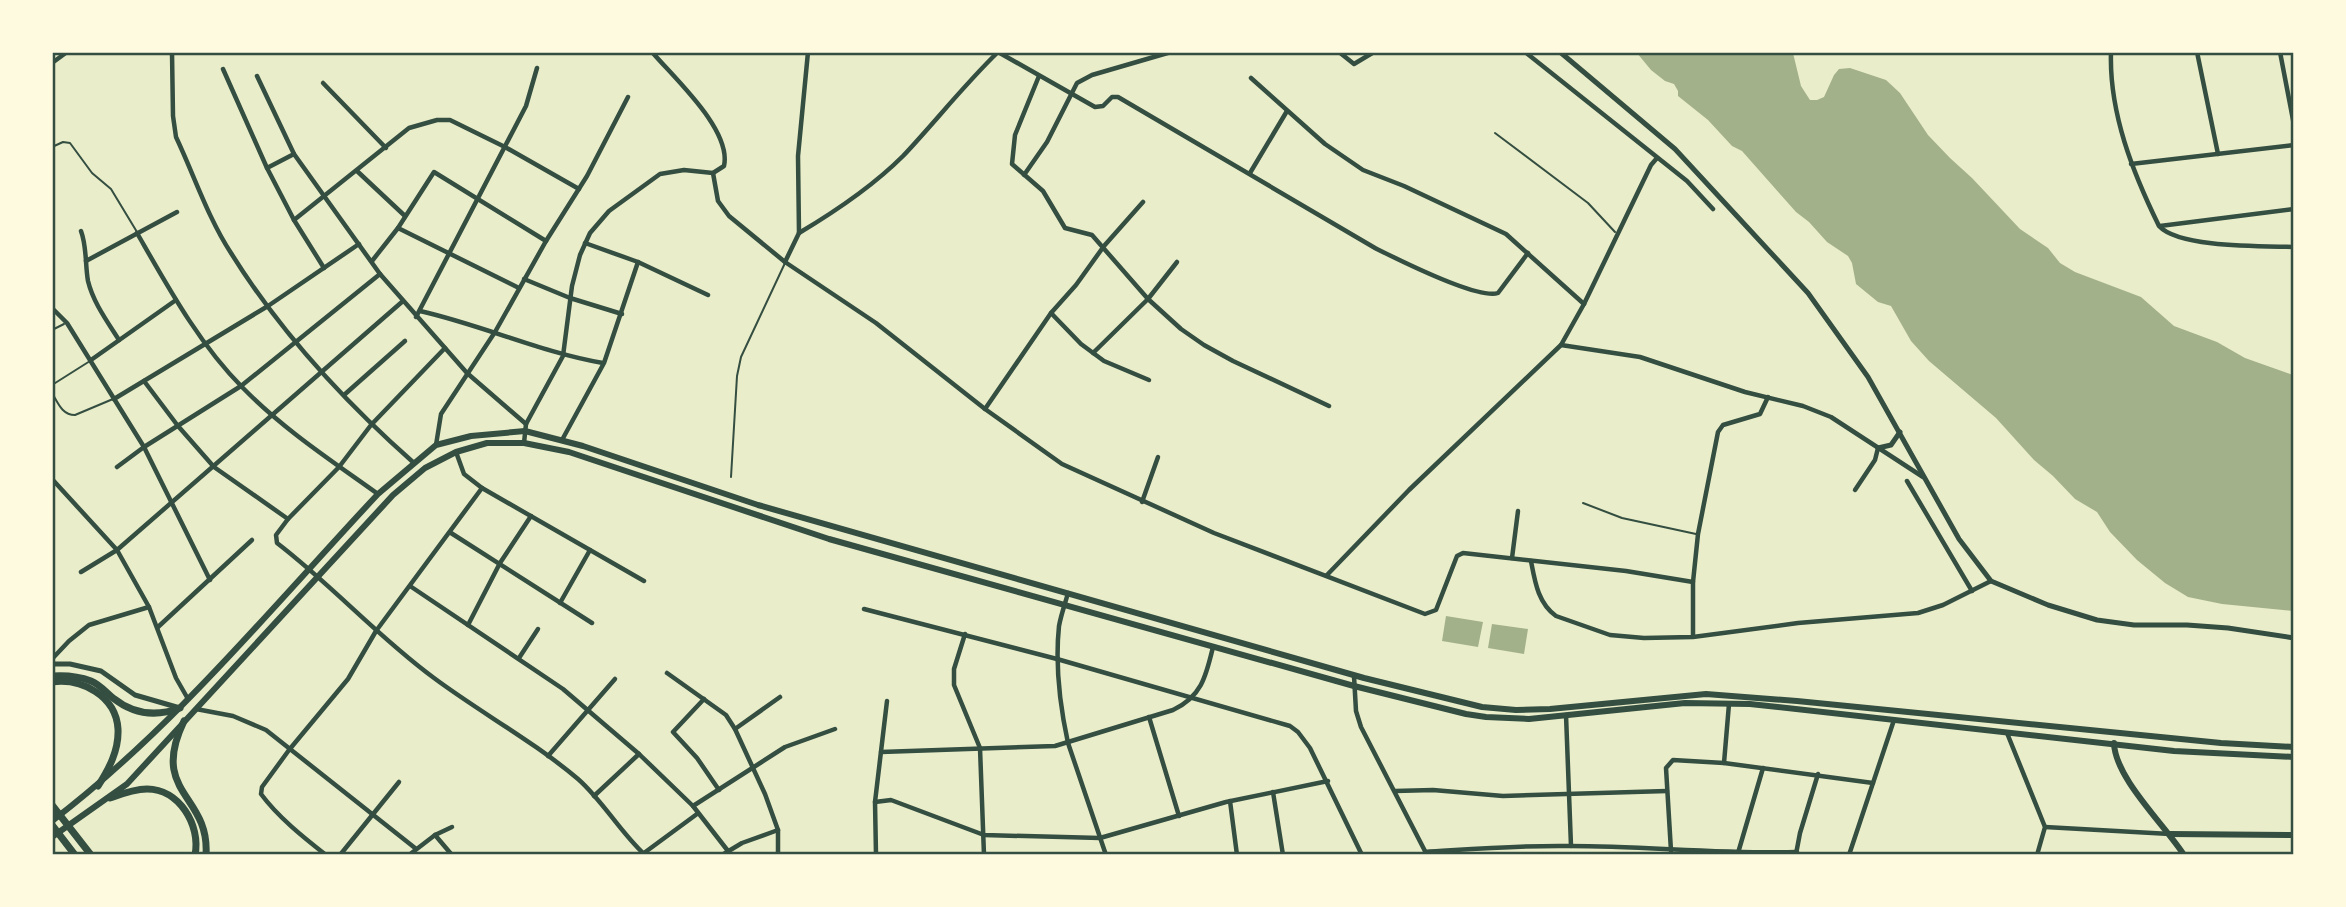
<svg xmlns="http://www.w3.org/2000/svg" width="2346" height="907" viewBox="0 0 2346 907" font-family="Barlow,sans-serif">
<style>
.water{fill:#a3b18a}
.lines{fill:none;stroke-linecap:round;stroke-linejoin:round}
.service{stroke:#344e41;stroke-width:2}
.minor{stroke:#344e41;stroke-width:4.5}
.tertiary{stroke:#344e41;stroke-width:5}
.secondary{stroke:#344e41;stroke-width:6}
.primary{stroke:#344e41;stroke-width:7}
.neatline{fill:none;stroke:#344e41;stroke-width:2.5}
</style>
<rect width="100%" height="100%" fill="#e9edc9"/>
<g class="water">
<polygon points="1637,53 1793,53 1801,86 1810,100 1817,100 1824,97 1834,75 1839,69 1850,68 1886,80 1900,93 1928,135 1950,158 1972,178 2020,229 2048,248 2060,263 2075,272 2141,297 2174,326 2217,342 2245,358 2293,375 2293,611 2222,604 2188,597 2165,583 2137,560 2110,532 2097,512 2075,499 2053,476 2034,460 1996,418 1929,361 1911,341 1891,306 1878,302 1856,284 1852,263 1848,256 1827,242 1809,222 1796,212 1742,151 1732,146 1708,120 1678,96 1678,91 1674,84 1665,81 1651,70"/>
<polygon points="1446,616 1483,622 1478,647 1442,641"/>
<polygon points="1492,624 1528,629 1524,654 1488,648"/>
</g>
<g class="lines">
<g class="service">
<polyline points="1495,133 1588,203 1615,232"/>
<polyline points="52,147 63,142 70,143 92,173 111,189 137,232"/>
<polyline points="52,330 64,324"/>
<polyline points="52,385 90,361"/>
<path d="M 52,393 C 58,403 62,415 75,415 L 113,399"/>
<polyline points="731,477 737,376 741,357 785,263"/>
<polyline points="1583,503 1622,518 1696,534"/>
</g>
<g class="minor">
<path d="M 172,52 L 173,116 L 176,137 C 194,175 208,218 231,253 C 279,330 346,403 414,463"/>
<path d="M 998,52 L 1095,107 L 1103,106 L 1112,97 L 1118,97 L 1375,248 C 1397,259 1478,300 1498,293 L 1528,253"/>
<polyline points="1339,52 1354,64 1374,52"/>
<polyline points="1525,52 1687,181 1713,209"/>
<path d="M 2111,52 C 2109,113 2133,173 2159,226 C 2179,248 2263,246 2294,247"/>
<polyline points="2197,52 2218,154"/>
<polyline points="2280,52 2294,125"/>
<polyline points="52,63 67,52"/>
<polyline points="223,69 267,168 294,220 324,268"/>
<polyline points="257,76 294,154 380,274 467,373 526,424"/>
<polyline points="1039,76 1015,135 1012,164 1043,191 1065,228 1092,235 1148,299 1181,329 1204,345 1233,361 1329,406"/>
<polyline points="1251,78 1325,144 1363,170 1404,186 1506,234 1584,304"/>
<polyline points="323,83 386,148"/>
<polyline points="2131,164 2294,145"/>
<polyline points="267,168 294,154"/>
<polyline points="357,171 405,216"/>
<polyline points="713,173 718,201 729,216 785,262 876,323 985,409 1062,464 1214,533 1425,614 1436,610 1457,556 1463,553 1626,571 1693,582"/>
<polyline points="1250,173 1287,111"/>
<polyline points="1024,175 1047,142 1077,83 1092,75 1171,52"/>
<polyline points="294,220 409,128 437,120 450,120 505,147 579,189"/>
<polyline points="2160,226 2294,209"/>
<polyline points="398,228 519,288"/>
<path d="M 81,231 C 87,247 85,264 88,281 C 93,302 107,321 119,340"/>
<path d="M 137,233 C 168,287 199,344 243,388 C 283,429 332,461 378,494"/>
<path d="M 799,233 C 836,211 873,186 903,156 C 935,122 964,85 998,52"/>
<polyline points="585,243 638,262 708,295"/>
<polyline points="86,261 177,212"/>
<polyline points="372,261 398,228 434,172 546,241"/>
<polyline points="785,262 799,233 798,156 808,52"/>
<polyline points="524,279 570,298 622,314"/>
<polyline points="52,308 67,323 144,447 210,580"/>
<path d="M 420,311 C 482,325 540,352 603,363"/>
<polyline points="1051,313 1081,344 1104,361 1149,380"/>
<polyline points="416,317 526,106 537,68"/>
<polyline points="1561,345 1640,357 1745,392 1803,406 1831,417 1923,477"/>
<path d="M 445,348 L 371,425 L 339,467 L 288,519 L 276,535 L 277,543 C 332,585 378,637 434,678 C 481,713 533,741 578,779 C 603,801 620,832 645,855"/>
<polyline points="1093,353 1148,299 1177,262"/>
<polyline points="91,360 176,300"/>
<polyline points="144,381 178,426 214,467 288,519"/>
<polyline points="344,395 405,341"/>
<polyline points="114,399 268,306 359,244"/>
<polyline points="985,409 1051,313 1076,285 1104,246 1143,202"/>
<polyline points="562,440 604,363 638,262"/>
<path d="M 524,443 L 526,424 L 563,356 L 572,286 L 580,255 L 590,233 L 609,211 L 660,174 L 684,170 L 713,173 L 724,166 C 732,130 674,78 652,52"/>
<polyline points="436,445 441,414 495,332 546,241 587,176 628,97"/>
<polyline points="456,452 464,474 482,488 644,581"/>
<polyline points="117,467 144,447 241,386 380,274"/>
<polyline points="52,479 117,550 149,607 176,678 188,699"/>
<polyline points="1907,481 1972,591"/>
<polyline points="1855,490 1875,460 1878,448"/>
<polyline points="1142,502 1158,457"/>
<polyline points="451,533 592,623"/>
<polyline points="1512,558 1518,511"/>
<path d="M 1531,561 C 1535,582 1538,603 1556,616 L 1610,635 L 1644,638 L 1693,637 L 1798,623 L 1918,613 L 1943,605 L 1991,581"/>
<polyline points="81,572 117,550 403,301"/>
<polyline points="1327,575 1409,490 1561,345 1584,304 1651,165 1657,158"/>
<polyline points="410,586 563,689 639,754 693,806 728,851"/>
<path d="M 1068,593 C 1065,604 1061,615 1059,626 C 1055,664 1060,706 1068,743 L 1106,855"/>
<polyline points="560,603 590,550"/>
<polyline points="864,609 1057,659 1290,726 1298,732 1310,748 1362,855"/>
<polyline points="468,625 500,563 531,516"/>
<polyline points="158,627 252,540"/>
<polyline points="965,634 954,669 954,685 980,748 984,855"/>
<polyline points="1693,636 1693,582 1698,534 1718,432 1723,425 1760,414 1768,397"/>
<polyline points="519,658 538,629"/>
<polyline points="52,659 69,641 89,625 149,607"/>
<polyline points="667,673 726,715 735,729 765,794 778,830 778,855"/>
<polyline points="1354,676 1356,711 1361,727 1426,853"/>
<polyline points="704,699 673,732 697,758 719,790"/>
<polyline points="196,709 233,716 266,730 415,848"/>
<polyline points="1566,715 1571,846"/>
<polyline points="1149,717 1179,816"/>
<polyline points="735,729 780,697"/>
<polyline points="2007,733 2045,827 2037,855"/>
<path d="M 881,752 L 1055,746 L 1173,710 C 1202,696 1206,676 1213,647"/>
<polyline points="548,756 615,679"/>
<polyline points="1724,763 1729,704"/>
<polyline points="1395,791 1433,790 1503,796 1667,791"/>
<polyline points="1273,792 1283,855"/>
<polyline points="594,796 639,754"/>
<polyline points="1230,801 1237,855"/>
<polyline points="875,802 891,800 984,835 1100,838 1226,802 1328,781"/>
<polyline points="693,806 785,747 835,729"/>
<polyline points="2045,827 2170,834"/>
<polyline points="435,835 452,855"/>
<polyline points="1671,851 1666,768 1673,760 1724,763 1873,783"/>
<path d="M 1425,852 C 1474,849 1522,845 1570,846 C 1645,846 1720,854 1796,852 L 1800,855"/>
<polyline points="644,853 697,814"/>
<polyline points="1738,853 1763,768"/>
<polyline points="1796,854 1800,833 1818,774"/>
<path d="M 326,855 C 303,837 278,817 261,794 L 262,787 L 289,750 L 348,679 L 376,631 L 482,488"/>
<polyline points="340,855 399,782"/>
<polyline points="409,855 435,835 452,827"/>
<polyline points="722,855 742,843 778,830"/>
<polyline points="876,855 875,802 887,701"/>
<polyline points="1849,855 1894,720"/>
</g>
<g class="tertiary">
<polyline points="1560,52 1675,149 1808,293 1868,377 1959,539 1991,581 2048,605 2097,620 2134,625 2187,625 2228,628 2294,638"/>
<polyline points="1878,448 1891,445 1900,432"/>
<polyline points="52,664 70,664 101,671 135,695 180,708"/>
</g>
<g class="secondary">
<path d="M 2114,743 C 2115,778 2164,824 2184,855"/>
<path d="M 52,821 C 174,728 273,606 378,494 L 436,445 L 471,436 L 525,431 L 583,446 L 758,505 L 1364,678 L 1482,707 L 1516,710 L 1550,709 L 1706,694 L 1797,701 L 2221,743 L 2294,747"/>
<polyline points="2170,834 2294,835"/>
<polyline points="52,837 127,784 393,495 425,468 456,452 487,443 524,443 569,452 829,539 1354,686 1466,714 1486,717 1529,719 1685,703 1750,704 2174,751 2294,757"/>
</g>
<g class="primary">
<path d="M 52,676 C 66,675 78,676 91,681 C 99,684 106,692 113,698 C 133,714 156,717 180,708"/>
<path d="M 52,682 C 82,678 116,696 118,729 C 119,750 109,769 98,786"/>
<path d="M 184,721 C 149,794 210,794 206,855"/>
<path d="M 110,798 C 121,794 134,789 147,789 C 179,789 201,825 195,855"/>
<polyline points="52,805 91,855"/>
<polyline points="52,825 75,855"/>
</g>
</g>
<rect width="2346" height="907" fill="none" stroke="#fefae0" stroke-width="108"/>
<rect x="54" y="54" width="2238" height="799" class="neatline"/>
</svg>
